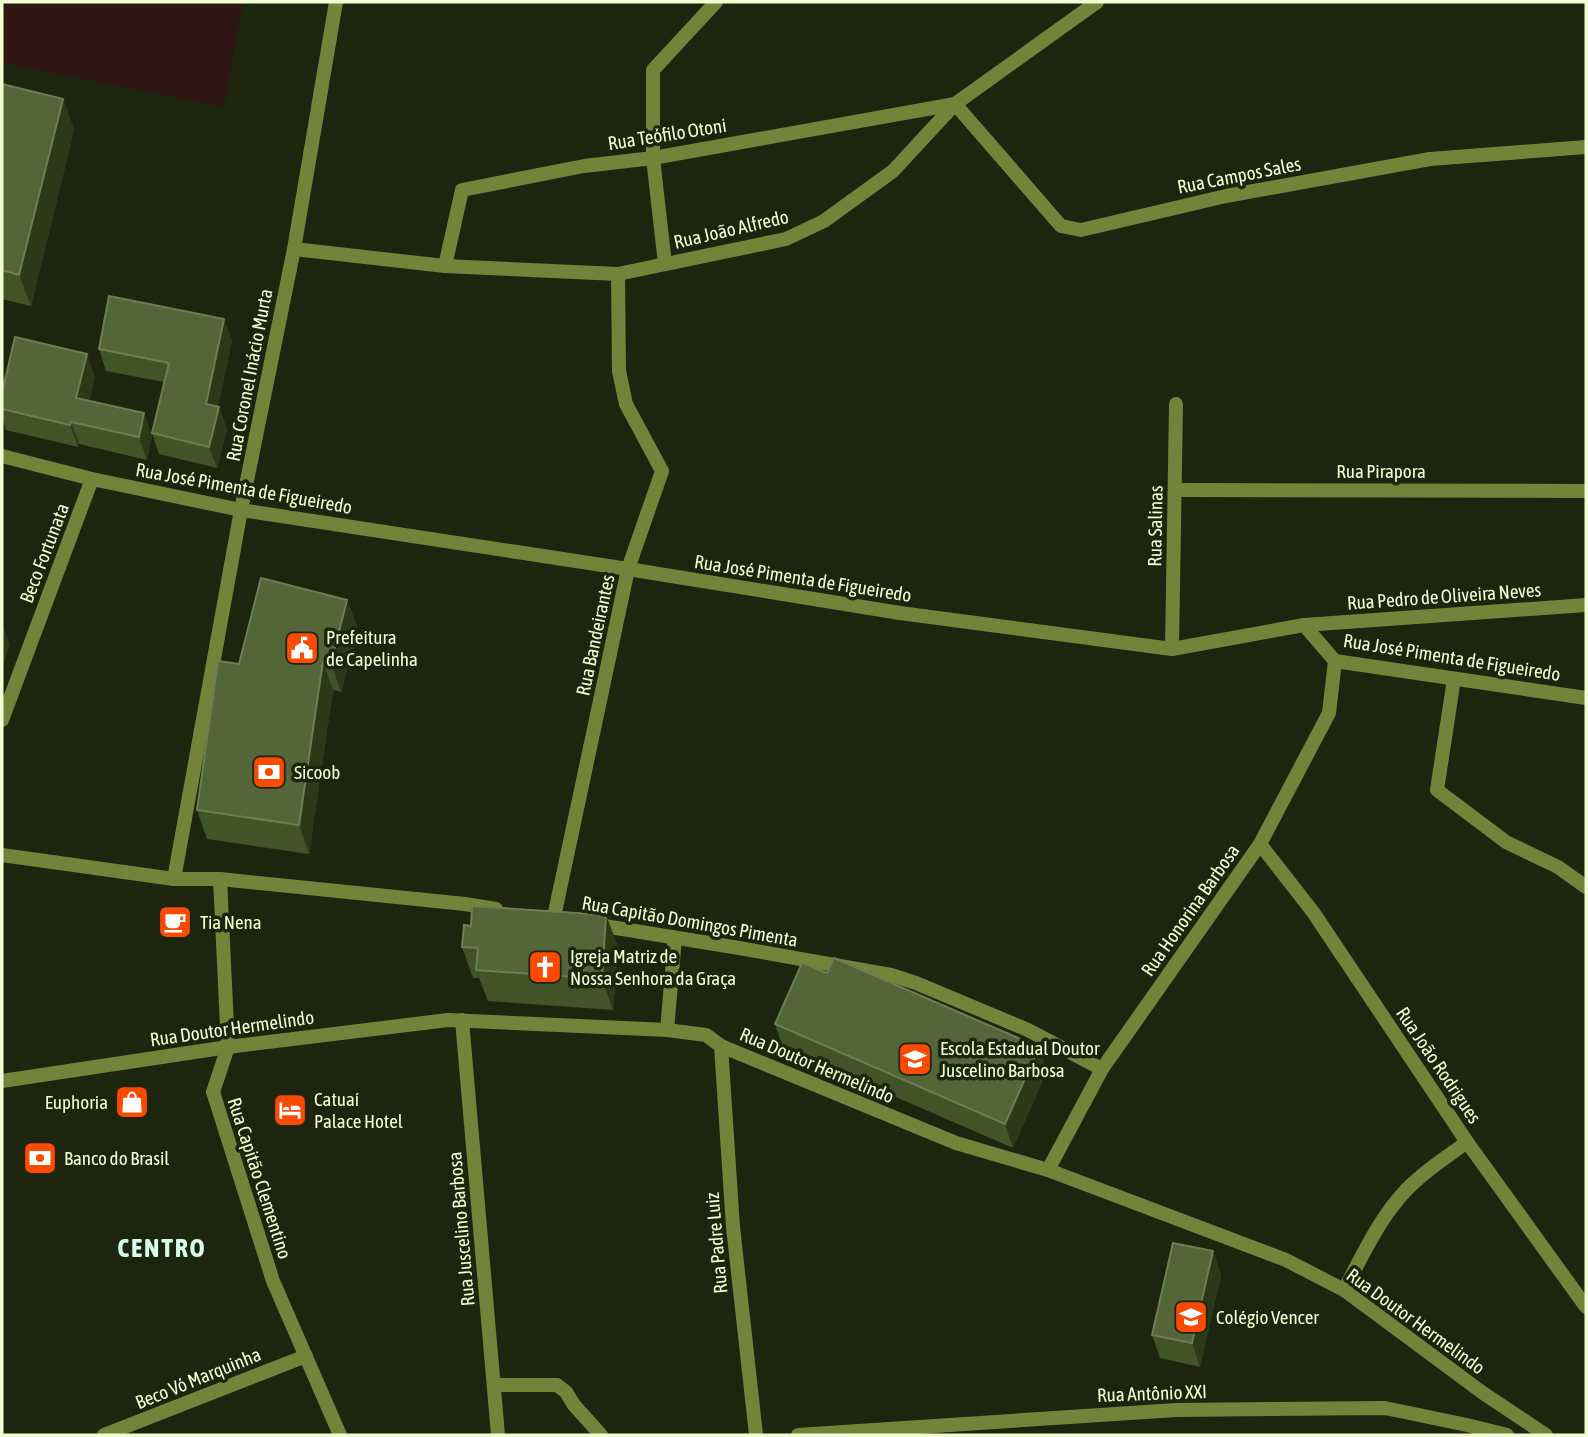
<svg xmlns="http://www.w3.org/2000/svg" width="1588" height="1437" viewBox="0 0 1588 1437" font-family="'Asap Condensed',sans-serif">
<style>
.green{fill:#2f1612}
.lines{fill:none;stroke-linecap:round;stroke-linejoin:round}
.minor{stroke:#73833a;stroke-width:14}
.tertiary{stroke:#73833a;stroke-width:14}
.wall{fill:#425328}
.shaded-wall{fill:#2b3916}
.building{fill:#55653a;stroke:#6d7e52;stroke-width:2}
.labels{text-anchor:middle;stroke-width:7;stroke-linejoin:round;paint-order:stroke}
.street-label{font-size:19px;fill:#f1ffd3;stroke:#1d250f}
.poi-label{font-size:19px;fill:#f1ffd3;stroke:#1d250f;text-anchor:start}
.district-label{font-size:26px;font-weight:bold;letter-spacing:2px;fill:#d5ffec;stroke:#1d250f}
</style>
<rect width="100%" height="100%" fill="#1d250f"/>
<polygon class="green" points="2,2 243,2 224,107 2,63"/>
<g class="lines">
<g class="minor">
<polyline points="294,249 445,266 618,274 786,239 824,221 893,171 955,104 1097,2"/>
<polyline points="665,264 653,158 653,70 716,2"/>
<polyline points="445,266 462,190 584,166 653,158 955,104 1061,226 1081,230 1226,196 1430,159 1586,147"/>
<polyline points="1176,490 1586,491"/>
<polyline points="1304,625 1586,605"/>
<polyline points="1172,649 1176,404"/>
<polyline points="1454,679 1437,790 1506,842 1558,867 1586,887"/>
<polyline points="2,720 92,479"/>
<polyline points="1260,844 1313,912 1467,1142 1586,1307"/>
<polyline points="174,879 241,510 294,249 336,2"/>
<polyline points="220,879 228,1047 213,1092 273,1281 340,1435"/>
<polyline points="554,917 628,569 662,471 626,404 619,371 618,274"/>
<polyline points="462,1020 498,1435"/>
<polyline points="721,1046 733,1227 756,1435"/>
<path d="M 1344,1290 C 1365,1251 1384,1207 1419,1178 C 1434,1165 1451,1154 1467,1142"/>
<polyline points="494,1385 557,1385 566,1392 574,1405 601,1435"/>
<polyline points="104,1435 306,1356"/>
<polyline points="798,1435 1176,1410 1385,1408 1467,1425 1507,1435"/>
</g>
<g class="tertiary">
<polyline points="2,456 92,479 241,510 628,569 900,613 1172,649 1304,625 1335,661 1586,698"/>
<polyline points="2,855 174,879 220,879 465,904 496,909"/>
<polyline points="592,924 739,948 891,975 916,983 1028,1030 1102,1069"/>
<polyline points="667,1030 675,938"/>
<polyline points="2,1081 228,1047 448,1020 667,1030 706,1035 721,1046 956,1143 1048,1170 1286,1260 1344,1290 1483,1393 1546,1435"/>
<polyline points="1048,1170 1102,1069 1260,844 1329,713 1335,661"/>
</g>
</g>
<g class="wall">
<polygon points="2,84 63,99 74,130 31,306 2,299"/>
<polygon points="232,340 218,407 227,429 217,468 159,454 152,433 164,382 106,371 99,349"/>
<polygon points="95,377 89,401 144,413 152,436 147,460 79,444 78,447 6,430 2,417 2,393"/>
<polygon points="347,600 358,629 341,692 333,690 309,854 207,839 197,810 239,664"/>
<polygon points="618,946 613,1010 488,1001 479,978 473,978 462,947"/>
<polygon points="775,1024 1047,1071 1013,1148 783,1048"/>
<polygon points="1213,1251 1221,1275 1200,1367 1160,1358 1152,1335"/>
</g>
<g class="shaded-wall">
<polygon points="63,99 74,130 31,306 19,275"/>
<polygon points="224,319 232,340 214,426 206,404"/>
<polygon points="87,354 95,377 85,420 76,398"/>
<polygon points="219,407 227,429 217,468 209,447"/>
<polygon points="144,413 152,436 147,460 139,437"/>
<polygon points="71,422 79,444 78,447 70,425"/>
<polygon points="347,600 358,629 341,692 331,663"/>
<polygon points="2,624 10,645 2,667"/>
<polygon points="323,661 333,690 309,854 299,825"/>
<polygon points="606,915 618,946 613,1010 602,979"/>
<polygon points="1039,1047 1047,1071 1013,1148 1005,1124"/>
<polygon points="1213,1251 1221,1275 1200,1367 1192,1343"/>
</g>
<g class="building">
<polygon points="2,84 63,99 19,275 2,270"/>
<polygon points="109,296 224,319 206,404 219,407 209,447 152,433 169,363 99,349"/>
<polygon points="15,337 87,354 76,398 144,413 139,437 71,422 70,425 2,409 2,393"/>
<polygon points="261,578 347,600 331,663 323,661 299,825 197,810 218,661 239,664"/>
<polygon points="472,906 606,915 602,979 476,970 478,948 462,947 464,925 471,926"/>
<polygon points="834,958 1039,1047 1005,1124 775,1024 802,963 827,973"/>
<polygon points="1173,1243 1213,1251 1192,1343 1152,1335"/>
</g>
<defs>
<g id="civic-square" transform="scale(1.75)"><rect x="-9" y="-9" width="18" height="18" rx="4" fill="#fb4a02" stroke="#1d250f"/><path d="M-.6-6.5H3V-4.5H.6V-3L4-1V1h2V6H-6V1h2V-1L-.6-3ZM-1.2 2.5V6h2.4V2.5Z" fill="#fff"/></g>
<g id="bank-square" transform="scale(1.75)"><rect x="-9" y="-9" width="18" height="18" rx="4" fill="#fb4a02" stroke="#1d250f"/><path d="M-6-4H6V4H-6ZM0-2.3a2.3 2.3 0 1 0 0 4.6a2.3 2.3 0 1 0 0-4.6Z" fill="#fff"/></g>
<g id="cafe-square" transform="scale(1.75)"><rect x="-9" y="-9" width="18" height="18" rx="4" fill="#fb4a02" stroke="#1d250f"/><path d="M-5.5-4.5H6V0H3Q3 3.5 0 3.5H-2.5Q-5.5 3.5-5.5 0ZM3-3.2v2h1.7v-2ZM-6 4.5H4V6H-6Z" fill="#fff"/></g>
<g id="church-square" transform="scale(1.75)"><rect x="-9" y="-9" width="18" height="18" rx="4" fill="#fb4a02" stroke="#1d250f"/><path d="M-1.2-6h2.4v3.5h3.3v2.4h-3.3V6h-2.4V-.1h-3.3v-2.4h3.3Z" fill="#fff"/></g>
<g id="school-square" transform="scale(1.75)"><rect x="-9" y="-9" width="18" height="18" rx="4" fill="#fb4a02" stroke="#1d250f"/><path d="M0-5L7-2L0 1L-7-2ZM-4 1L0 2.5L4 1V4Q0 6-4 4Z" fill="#fff"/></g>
<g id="shop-square" transform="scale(1.75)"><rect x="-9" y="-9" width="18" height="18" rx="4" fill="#fb4a02" stroke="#1d250f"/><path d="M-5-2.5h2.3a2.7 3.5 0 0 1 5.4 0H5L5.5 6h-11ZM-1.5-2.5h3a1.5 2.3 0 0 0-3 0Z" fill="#fff"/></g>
<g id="hotel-square" transform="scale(1.75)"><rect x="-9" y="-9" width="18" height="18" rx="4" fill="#fb4a02" stroke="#1d250f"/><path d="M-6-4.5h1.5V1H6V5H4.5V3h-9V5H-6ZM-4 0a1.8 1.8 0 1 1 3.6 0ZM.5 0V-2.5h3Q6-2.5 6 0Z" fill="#fff"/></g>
</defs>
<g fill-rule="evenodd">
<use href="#civic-square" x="302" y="648"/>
<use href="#bank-square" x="269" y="772"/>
<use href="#cafe-square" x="175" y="922"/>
<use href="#church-square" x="545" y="967"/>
<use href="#school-square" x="915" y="1059"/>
<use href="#shop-square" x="132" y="1102"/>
<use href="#hotel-square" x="290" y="1110"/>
<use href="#bank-square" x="40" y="1158"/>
<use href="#school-square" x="1191" y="1317"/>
</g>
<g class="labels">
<g class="street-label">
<text transform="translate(667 134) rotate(-9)" y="7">Rua Teófilo Otoni</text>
<text transform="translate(1239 175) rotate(-11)" y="7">Rua Campos Sales</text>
<text transform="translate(731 229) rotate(-13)" y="7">Rua João Alfredo</text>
<text transform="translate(249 375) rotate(-79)" y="7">Rua Coronel Inácio Murta</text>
<text x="1381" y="478">Rua Pirapora</text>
<text transform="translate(244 488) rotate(10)" y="7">Rua José Pimenta de Figueiredo</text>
<text transform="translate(1155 526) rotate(-89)" y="7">Rua Salinas</text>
<text transform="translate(44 553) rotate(-69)" y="7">Beco Fortunata</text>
<text transform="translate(803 578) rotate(9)" y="7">Rua José Pimenta de Figueiredo</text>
<text transform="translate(1444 596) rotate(-4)" y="7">Rua Pedro de Oliveira Neves</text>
<text transform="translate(595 635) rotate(-78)" y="7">Rua Bandeirantes</text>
<text transform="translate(1452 657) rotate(9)" y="7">Rua José Pimenta de Figueiredo</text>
<text transform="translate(1190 910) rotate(-55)" y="7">Rua Honorina Barbosa</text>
<text transform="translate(690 921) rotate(10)" y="7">Rua Capitão Domingos Pimenta</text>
<text transform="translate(232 1028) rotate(-8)" y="7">Rua Doutor Hermelindo</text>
<text transform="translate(817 1065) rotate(23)" y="7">Rua Doutor Hermelindo</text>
<text transform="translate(1439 1065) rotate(56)" y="7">Rua João Rodrigues</text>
<text transform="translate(260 1178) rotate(72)" y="7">Rua Capitão Clementino</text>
<text transform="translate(461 1229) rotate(-95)" y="7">Rua Juscelino Barbosa</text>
<text transform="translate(716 1243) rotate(-95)" y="7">Rua Padre Luiz</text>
<text transform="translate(1416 1321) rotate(36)" y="7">Rua Doutor Hermelindo</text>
<text transform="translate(198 1378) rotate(-22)" y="7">Beco Vó Marquinha</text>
<text transform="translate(1152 1393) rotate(-2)" y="7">Rua Antônio XXI</text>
</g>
<g class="poi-label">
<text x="326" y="644">Prefeitura<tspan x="326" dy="22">de Capelinha</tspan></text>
<text x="294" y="779">Sicoob</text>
<text x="200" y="929">Tia Nena</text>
<text x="570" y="963">Igreja Matriz de<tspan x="570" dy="22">Nossa Senhora da Graça</tspan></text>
<text x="940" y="1055">Escola Estadual Doutor<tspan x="940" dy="22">Juscelino Barbosa</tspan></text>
<text x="314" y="1106">Catuaí<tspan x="314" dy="22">Palace Hotel</tspan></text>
<text x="108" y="1109" text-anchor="end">Euphoria</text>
<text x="64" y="1165">Banco do Brasil</text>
<text x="1216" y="1324">Colégio Vencer</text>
</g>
<g class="district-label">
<text x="162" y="1257">CENTRO</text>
</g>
</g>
<rect width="1588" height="1437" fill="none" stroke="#f1ffd3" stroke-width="7"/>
</svg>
